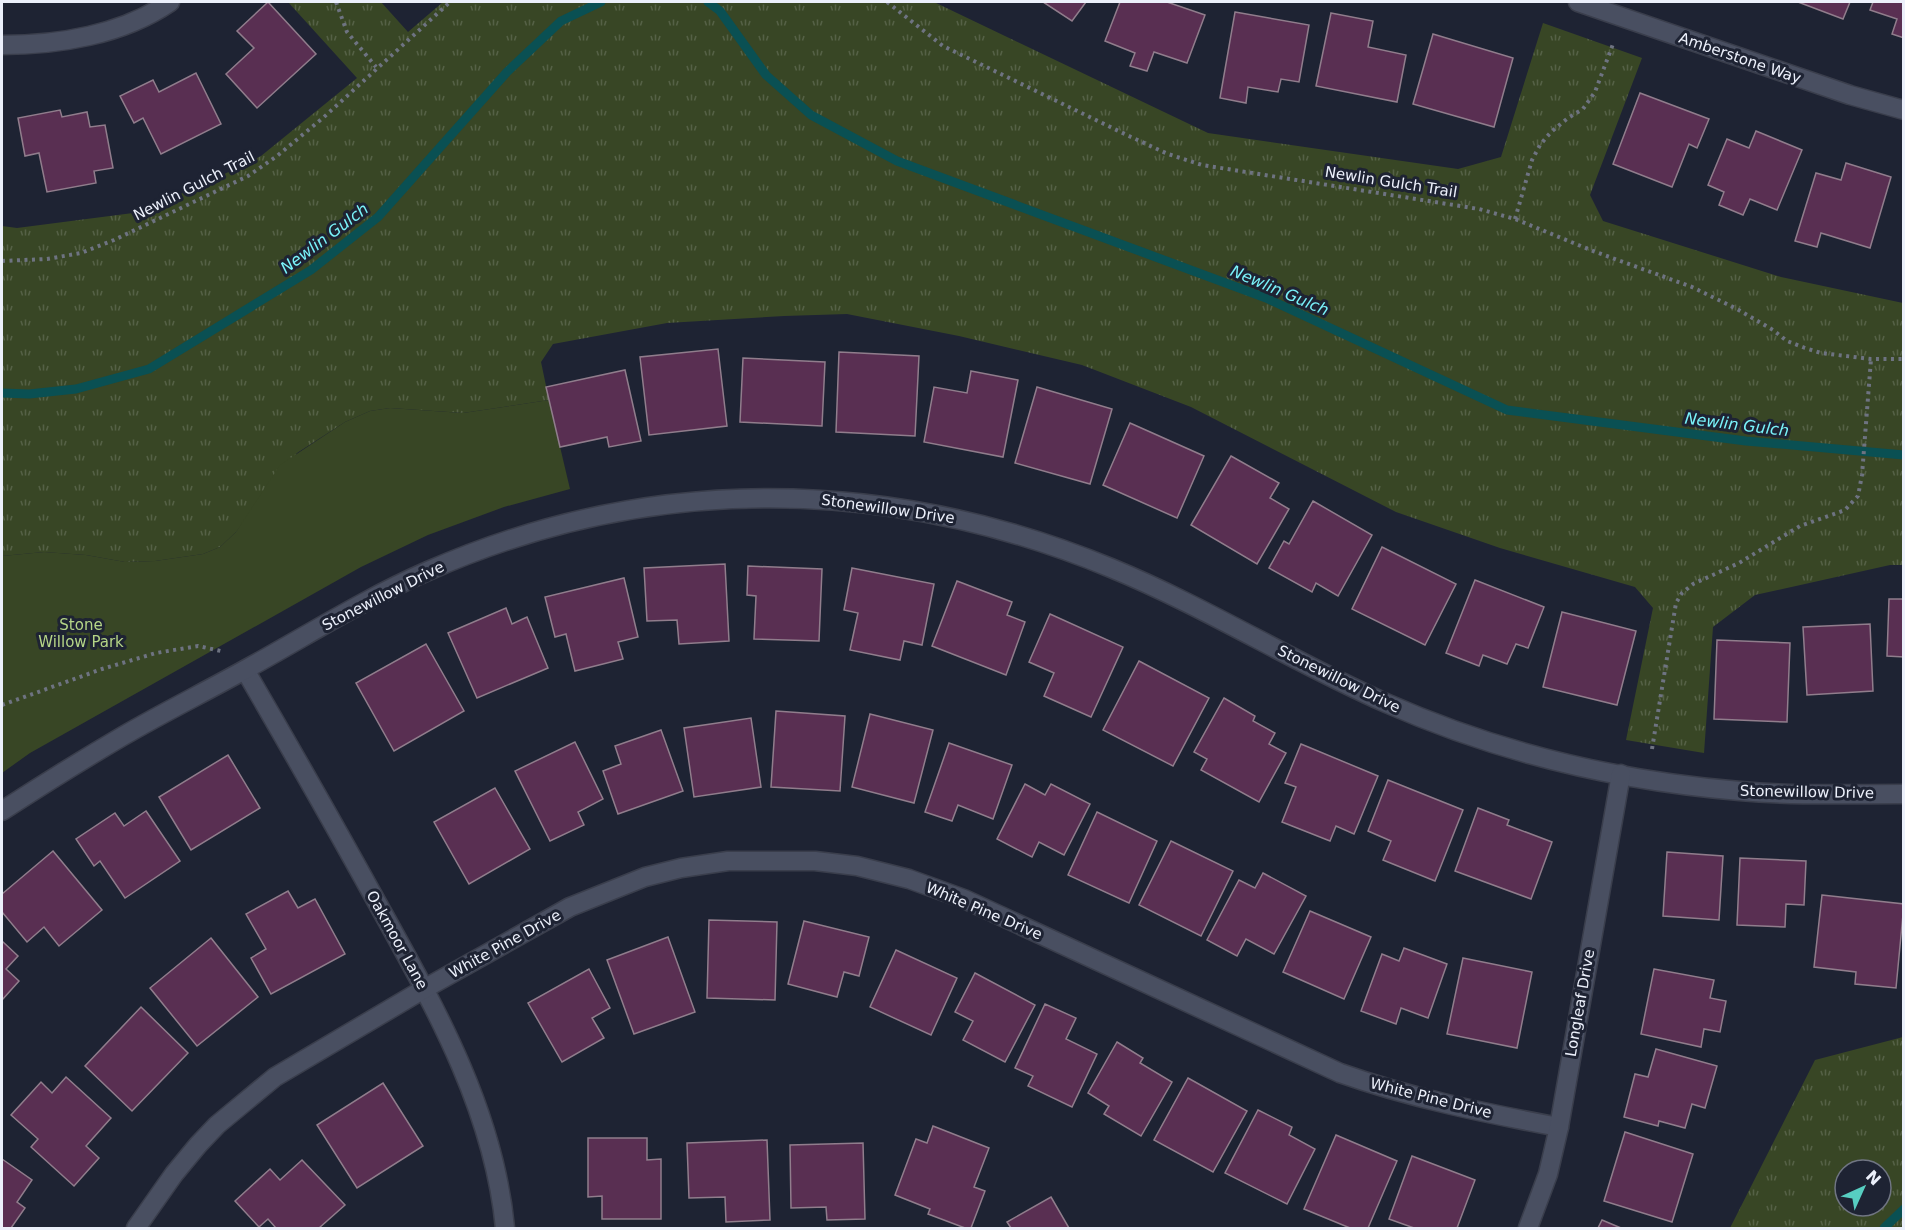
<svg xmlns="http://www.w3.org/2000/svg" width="1905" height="1230" viewBox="0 0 1905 1230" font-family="'DejaVu Sans',sans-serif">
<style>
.grass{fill:url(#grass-tufts);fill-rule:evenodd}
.park{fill:#384625}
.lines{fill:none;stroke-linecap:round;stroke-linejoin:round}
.stream{stroke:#0a5053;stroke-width:9}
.building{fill:#592f52;stroke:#907d8c;stroke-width:1.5}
.minor-casing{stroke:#3a3e4c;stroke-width:21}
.path{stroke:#6e7381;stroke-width:4;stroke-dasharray:3 4.5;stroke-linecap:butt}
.minor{stroke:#494f61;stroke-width:18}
.labels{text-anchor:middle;stroke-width:6;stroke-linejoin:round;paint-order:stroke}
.street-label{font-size:15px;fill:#ecf0fb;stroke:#1e2333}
.park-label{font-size:15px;fill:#b5d587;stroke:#1e2333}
.water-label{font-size:16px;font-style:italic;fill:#7af3fa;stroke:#1e2333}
</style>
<defs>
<pattern id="grass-tufts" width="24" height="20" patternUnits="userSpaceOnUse" patternTransform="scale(1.5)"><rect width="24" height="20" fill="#384625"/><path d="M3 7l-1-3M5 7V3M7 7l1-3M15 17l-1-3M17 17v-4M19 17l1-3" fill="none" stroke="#556146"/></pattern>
</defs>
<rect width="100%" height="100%" fill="#1e2333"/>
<g class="grass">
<polygon points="288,2 381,2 408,32 443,2 934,2 1208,133 1458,169 1501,157 1543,23 1642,58 1590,195 1603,221 1781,277 1903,303 1903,565 1890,565 1755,595 1713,627 1704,753 1626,740 1653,608 1635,587 1500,548 1396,512 1191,407 1082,365 959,336 847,314 784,316 667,323 553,344 541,362 549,400 463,413 390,408 370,411 345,422 297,453 236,532 220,547 203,554 155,561 125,562 86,555 44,552 2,556 2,226 17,228 133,213 200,186 261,156 357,78"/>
<path d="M 1903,1037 L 1903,1228 L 1730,1228 L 1815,1060 ZM 1845,1170 L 1881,1170 L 1881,1206 L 1845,1206 Z"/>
</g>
<polygon class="park" points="549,400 570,489 504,507 428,535 361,567 30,753 2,773 2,556 44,552 86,555 125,562 155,561 203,554 220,547 236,532 280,465 345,422 370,411 390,408 463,413"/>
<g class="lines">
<g class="stream">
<polyline points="708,2 720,11 766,75 811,115 897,161 1266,298 1507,410 1746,441 1904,455"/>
<polyline points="2,393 29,394 76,389 149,369 311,270 378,217 507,72 561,21 601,2"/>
<polyline points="1884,1228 1904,1209"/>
</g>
</g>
<g class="building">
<polygon points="268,2 316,54 257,108 226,74 254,48 237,31"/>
<polygon points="1043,2 1086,2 1072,21"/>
<polygon points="1120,2 1167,2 1205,15 1187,63 1154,52 1147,71 1130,66 1135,53 1105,41"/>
<polygon points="1798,2 1850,2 1843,19"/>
<polygon points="1873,2 1904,2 1904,38 1892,34 1897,19 1870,10"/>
<polygon points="1235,12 1309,25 1299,82 1281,79 1278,92 1248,87 1246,103 1220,98"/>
<polygon points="1331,13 1373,21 1368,47 1406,55 1397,102 1316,86"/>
<polygon points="1433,34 1513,58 1494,127 1413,104"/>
<polygon points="196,73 221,124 161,154 143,118 134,123 120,96 153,80 159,92"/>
<polygon points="1640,93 1709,119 1697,148 1689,144 1672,187 1613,164"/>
<polygon points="60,110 62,117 87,112 90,127 105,125 113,168 94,171 96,183 47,192 39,153 25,156 18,118"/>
<polygon points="1756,131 1802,150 1777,210 1750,199 1743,215 1719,205 1724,192 1708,185 1727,139 1749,148"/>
<polygon points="1846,163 1891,177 1870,248 1821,233 1817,247 1795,241 1816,173 1841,180"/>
<polygon points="718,349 727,426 649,435 640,357"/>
<polygon points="839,352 919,356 915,436 836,432"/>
<polygon points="743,358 825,362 822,426 740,422"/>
<polygon points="625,370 641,441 609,447 607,437 560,447 546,387"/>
<polygon points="971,371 1018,380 1003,457 924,442 934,387 967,393"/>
<polygon points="1037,387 1112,409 1090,484 1015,463"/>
<polygon points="1130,423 1204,456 1177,518 1103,485"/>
<polygon points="1231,456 1279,483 1270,498 1289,509 1257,564 1191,525"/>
<polygon points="1313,501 1372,535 1338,596 1316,583 1312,592 1269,568 1284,541 1289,544"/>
<polygon points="1382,547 1456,584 1425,645 1352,609"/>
<polygon points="725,564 729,641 679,644 677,620 647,621 644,568"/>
<polygon points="748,566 822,569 819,641 754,639 756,596 747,595"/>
<polygon points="852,568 934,584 922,645 904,641 900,660 850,650 858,613 844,610"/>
<polygon points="624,578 638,637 618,642 623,659 575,671 566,634 555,637 545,597"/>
<polygon points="1475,580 1544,607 1528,648 1516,644 1507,664 1483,655 1479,666 1446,653"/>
<polygon points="957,581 1012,602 1007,615 1025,622 1006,675 932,646"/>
<polygon points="1889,599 1904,599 1904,657 1887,656"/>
<polygon points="506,608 512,624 527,617 548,668 477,698 448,633"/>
<polygon points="1562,612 1636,631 1617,705 1543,687"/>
<polygon points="1050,614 1123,647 1091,717 1044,696 1054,673 1029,662"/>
<polygon points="1870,624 1873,691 1807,695 1803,627"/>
<polygon points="1717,640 1790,643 1787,722 1714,719"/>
<polygon points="426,644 464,711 394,751 356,683"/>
<polygon points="1139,661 1209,698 1173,766 1103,730"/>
<polygon points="1224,698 1255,716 1253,721 1275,733 1269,744 1286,753 1259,802 1201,770 1207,759 1194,752"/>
<polygon points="776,711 845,716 840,791 771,787"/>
<polygon points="870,714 933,730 914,803 852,787"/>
<polygon points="751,718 761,787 694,797 684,728"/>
<polygon points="661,730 683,791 618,814 603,771 621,764 615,746"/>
<polygon points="575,742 603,799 578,812 584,825 550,841 515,771"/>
<polygon points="949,743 1012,765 993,819 958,805 952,821 925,812"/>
<polygon points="1301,744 1378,776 1354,834 1336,826 1330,841 1282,822 1296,787 1285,783"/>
<polygon points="228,755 260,808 191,850 159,797"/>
<polygon points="1388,780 1463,810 1435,881 1383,860 1391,841 1368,831"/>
<polygon points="1025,784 1045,795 1051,784 1090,804 1064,855 1039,842 1032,857 997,839"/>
<polygon points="495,788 530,849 469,884 434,822"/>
<polygon points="1478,808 1509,820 1507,825 1552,842 1531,899 1455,871"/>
<polygon points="146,811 180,861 125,898 100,861 94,866 76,839 115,813 124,826"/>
<polygon points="1097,812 1157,841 1129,903 1068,875"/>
<polygon points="1171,841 1233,871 1201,936 1139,905"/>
<polygon points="53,851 102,910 59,946 44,927 27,942 2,912 2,894"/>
<polygon points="1667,852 1723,856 1719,920 1663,916"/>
<polygon points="1740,858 1806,861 1804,905 1786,904 1785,927 1737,925"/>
<polygon points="1263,873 1306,896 1274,954 1246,939 1237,956 1207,940 1239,880 1255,888"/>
<polygon points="288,891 298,908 315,899 345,954 271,994 251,958 266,949 246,914"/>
<polygon points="1822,895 1904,904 1896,988 1855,984 1856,972 1814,967"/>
<polygon points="1310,911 1371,937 1344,999 1283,972"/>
<polygon points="709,920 777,922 775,1000 707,998"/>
<polygon points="804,921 869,937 859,976 844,972 837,997 788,984"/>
<polygon points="668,937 695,1012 634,1034 607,960"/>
<polygon points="211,938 258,997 197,1046 150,988"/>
<polygon points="2,941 18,956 6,969 19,981 2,1000"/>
<polygon points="1404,948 1447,964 1428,1018 1401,1008 1396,1024 1361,1011 1382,954 1399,961"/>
<polygon points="896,950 957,978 931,1035 870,1007"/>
<polygon points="1463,958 1532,972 1517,1048 1447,1034"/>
<polygon points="589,969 610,1008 592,1018 604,1038 562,1062 528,1003"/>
<polygon points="1654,969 1714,980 1710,998 1726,1001 1720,1032 1704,1029 1701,1047 1641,1034"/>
<polygon points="975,973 1035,1005 1005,1062 963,1040 973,1021 955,1012"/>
<polygon points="1045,1004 1076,1018 1066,1039 1097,1054 1072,1107 1028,1086 1033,1076 1015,1068"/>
<polygon points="141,1007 188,1053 132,1111 85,1066"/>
<polygon points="1117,1042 1143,1058 1140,1063 1172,1082 1141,1136 1104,1114 1109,1106 1088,1093"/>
<polygon points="1656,1049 1717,1066 1705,1108 1692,1104 1685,1128 1659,1121 1658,1126 1624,1117 1635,1074 1648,1077"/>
<polygon points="66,1077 111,1118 86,1146 99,1158 74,1186 31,1147 38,1139 11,1115 41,1082 52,1093"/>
<polygon points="1188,1078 1247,1111 1213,1172 1154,1140"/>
<polygon points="383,1083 423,1146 357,1188 317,1125"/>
<polygon points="1258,1110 1292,1127 1289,1135 1315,1149 1287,1204 1225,1173"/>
<polygon points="933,1126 989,1148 974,1187 985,1191 971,1228 965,1228 928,1214 930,1209 895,1195 916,1139 927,1143"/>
<polygon points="1625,1132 1693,1154 1672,1222 1604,1201"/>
<polygon points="1336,1135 1397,1161 1368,1228 1350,1228 1304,1209"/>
<polygon points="588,1138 647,1138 647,1160 661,1159 661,1219 602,1219 602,1196 588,1197"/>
<polygon points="767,1140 770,1220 726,1222 725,1197 689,1198 687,1143"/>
<polygon points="863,1143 865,1219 827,1220 826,1207 791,1208 790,1145"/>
<polygon points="1412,1156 1475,1180 1457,1228 1414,1228 1389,1219"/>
<polygon points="2,1159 32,1180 17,1202 25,1208 11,1228 2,1228"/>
<polygon points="302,1160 345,1205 319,1228 276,1228 268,1219 259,1227 235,1201 270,1169 280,1180"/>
<polygon points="1051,1197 1069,1228 1011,1228 1007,1222"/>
<polygon points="1602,1220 1621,1228 1598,1228"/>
</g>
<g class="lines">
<g class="minor-casing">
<g id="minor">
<polyline points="1578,2 1850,95 1904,110"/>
<path d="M 2,45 C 58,45 122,35 170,2"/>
<path d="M 245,670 C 291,749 336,828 380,908 C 436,1009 494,1111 505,1228"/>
<path d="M 2,811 C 42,785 82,760 123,736 C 164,712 207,691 248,668 C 308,635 366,598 428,571 C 650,473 888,476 1111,568 C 1206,607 1293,662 1386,703 C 1497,752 1619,781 1740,791 C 1794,796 1849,794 1904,794"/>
<path d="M 136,1228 L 174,1174 L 198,1145 L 217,1125 L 275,1077 L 424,989 L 570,907 L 645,877 L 681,868 L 728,861 L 815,861 L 857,866 L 909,879 L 964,899 L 1340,1073 C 1411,1098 1484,1113 1559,1127"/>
<polyline points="1528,1228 1548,1174 1559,1127 1621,774"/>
</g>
</g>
<g class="path">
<polyline points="336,2 347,32 376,67"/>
<polyline points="887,2 943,46 1131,137 1168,154 1202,165 1479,209 1515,219 1593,251 1692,287 1737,309 1773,330 1787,341 1805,348 1821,353 1871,359 1904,359"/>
<polyline points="1515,219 1532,160 1540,145 1551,132 1568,118 1583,109 1595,92 1613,44"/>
<polyline points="2,261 47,259 81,253 114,240 248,176 277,156 324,117 450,2"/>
<polyline points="2,705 102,669 156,653 198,646 221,651"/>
<polyline points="1652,749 1676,603 1682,593 1693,584 1739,563 1800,526 1845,510 1858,496 1862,475 1871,359"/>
</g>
<use href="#minor" class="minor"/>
</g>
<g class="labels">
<g class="street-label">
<text transform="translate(1740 58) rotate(19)" y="5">Amberstone Way</text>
<text transform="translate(1391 182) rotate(9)" y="5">Newlin Gulch Trail</text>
<text transform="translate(194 186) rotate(-27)" y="5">Newlin Gulch Trail</text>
<text transform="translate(888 509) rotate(8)" y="5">Stonewillow Drive</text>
<text transform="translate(383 596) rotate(-27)" y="5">Stonewillow Drive</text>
<text transform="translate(1339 679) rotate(26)" y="5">Stonewillow Drive</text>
<text transform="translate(1807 792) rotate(1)" y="5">Stonewillow Drive</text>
<text transform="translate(984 911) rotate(23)" y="5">White Pine Drive</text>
<text transform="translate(397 940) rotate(61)" y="5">Oakmoor Lane</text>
<text transform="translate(505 944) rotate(-29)" y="5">White Pine Drive</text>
<text transform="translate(1580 1003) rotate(-80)" y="5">Longleaf Drive</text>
<text transform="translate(1431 1098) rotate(14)" y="5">White Pine Drive</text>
</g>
<g class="park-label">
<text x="81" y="630">Stone<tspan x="81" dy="17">Willow Park</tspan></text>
</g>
<g class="water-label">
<text transform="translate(324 238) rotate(-37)" y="6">Newlin Gulch</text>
<text transform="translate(1280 290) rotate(23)" y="6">Newlin Gulch</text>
<text transform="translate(1737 424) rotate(7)" y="6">Newlin Gulch</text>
</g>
</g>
<rect width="1905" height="1230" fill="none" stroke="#ecf0fb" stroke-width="6"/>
<g transform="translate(1863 1188) rotate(45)"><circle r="28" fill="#1e2333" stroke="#707583" stroke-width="1.5"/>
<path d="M0-4.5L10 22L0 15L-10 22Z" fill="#57cec1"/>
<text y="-9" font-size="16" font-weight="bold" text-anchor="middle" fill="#ecf0fb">N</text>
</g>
</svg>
